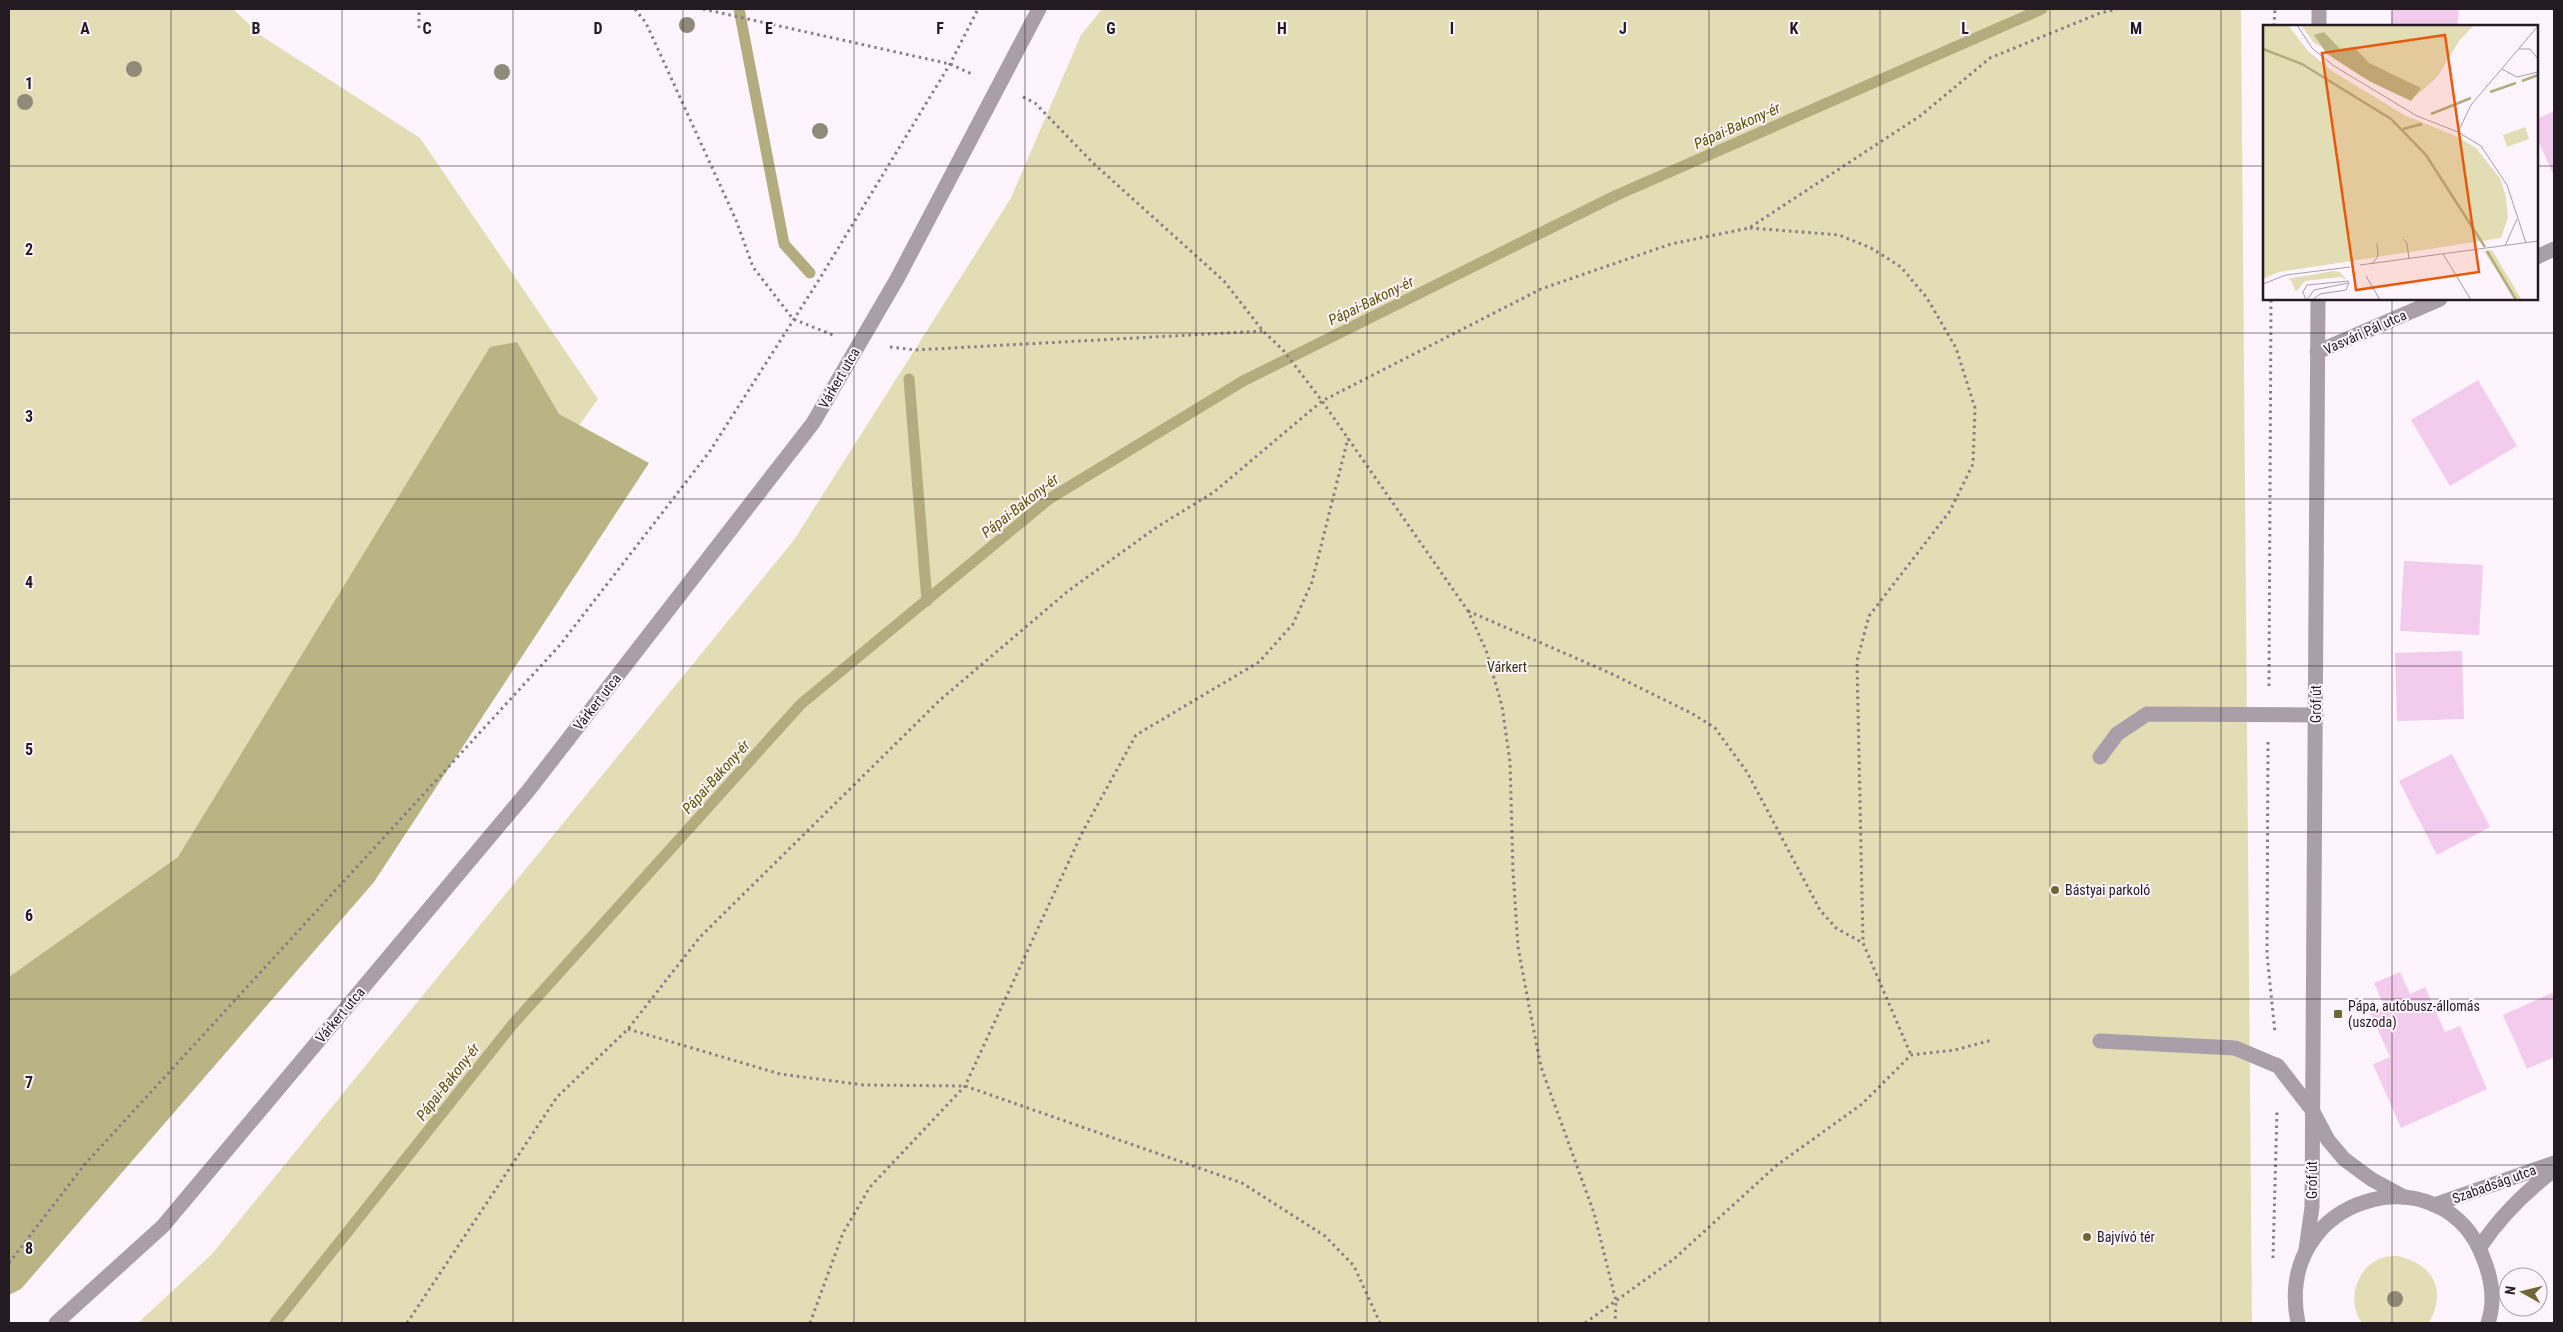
<svg xmlns="http://www.w3.org/2000/svg" width="2563" height="1332" viewBox="0 0 2563 1332" font-family="'Roboto Condensed',sans-serif">
<style>
.green{fill:#e2ddb5}
.forest{fill:#bab485}
.lines{fill:none;stroke-linecap:round;stroke-linejoin:round}
.stream{stroke:#b2ac7e;stroke-width:11}
.building{fill:#f2cbed}
.path{stroke:#877d85;stroke-width:3;stroke-dasharray:2.5 4;stroke-linecap:butt}
.minor{stroke:#aa9fa8;stroke-width:15}
.tree{fill:#918a79}
.grid{fill:none;stroke:#241a22;stroke-width:1;stroke-opacity:0.55}
.poi-dot{fill:#6f6834;stroke:#fef4fd;stroke-width:2}
.labels{text-anchor:middle;stroke-width:4;stroke-linejoin:round;paint-order:stroke}
.street-label{font-size:14px;fill:#241a22;stroke:#fef4fd}
.park-label{font-size:14px;fill:#38330d;stroke:#fef4fd}
.poi-label{font-size:14px;fill:#241a22;stroke:#fef4fd;text-anchor:start}
.water-label{font-size:15px;font-style:italic;fill:#5d5300;stroke:#fef4fd}
.inset-river{fill:none;stroke:#b2ac7e;stroke-width:2.5}
.inset-road{fill:none;stroke:#a79da5;stroke-width:1}
.view{fill:#e8590c;fill-opacity:0.15;stroke:#e8590c;stroke-width:2.5}
.inset-edge{fill:none;stroke:#241a22;stroke-width:2.5}
.grid-label{font-size:16px;text-anchor:middle;font-weight:bold;fill:#241a22;stroke:#fef4fd;stroke-width:4;stroke-linejoin:round;paint-order:stroke}
</style>
<rect width="100%" height="100%" fill="#fef4fd"/>
<g class="green">
<polygon points="9,9 233,9 263,37 420,138 598,399 9,1225"/>
<polygon points="1102,9 2241,9 2252,1323 138,1323 212,1254 794,540 1011,198 1081,35"/>
<path d="M 2398,1256 C 2434,1265 2447,1290 2429,1323 L 2362,1323 C 2346,1301 2356,1267 2382,1258 C 2387,1256 2393,1256 2398,1256 Z"/>
</g>
<polygon class="forest" points="517,342 559,414 649,463 374,882 21,1289 9,1295 9,977 178,857 490,347"/>
<g class="lines">
<g class="stream">
<polyline points="739,9 784,244 810,273"/>
<polyline points="909,379 927,601"/>
<polyline points="275,1323 513,1024 801,704 1049,499 1243,381 1617,195 2042,9"/>
</g>
</g>
<g class="building">
<polygon points="2392,9 2459,9 2457,26 2391,26"/>
<polygon points="2554,111 2554,176 2537,138 2537,119"/>
<polygon points="2478,380 2517,446 2450,486 2411,420"/>
<polygon points="2404,561 2483,565 2479,635 2400,631"/>
<polygon points="2462,651 2464,719 2397,721 2395,653"/>
<polygon points="2452,754 2490,827 2437,855 2399,781"/>
<polygon points="2400,972 2410,994 2425,987 2445,1032 2460,1026 2487,1089 2401,1128 2373,1064 2390,1057 2370,1012 2384,1006 2374,983"/>
<polygon points="2554,992 2554,1057 2527,1069 2503,1015"/>
</g>
<g class="lines">
<g class="path">
<polyline points="635,9 646,23 736,220 753,267 793,319 833,335"/>
<polyline points="703,9 950,64 972,74"/>
<polyline points="2274,26 2275,9"/>
<polyline points="419,28 419,9"/>
<polyline points="1023,97 1035,103 1093,163 1224,281 1263,331 1283,350 1322,401 1468,611 1486,650 1502,706 1510,762 1513,870 1518,947 1529,1006 1541,1067 1594,1213 1616,1301 1615,1323"/>
<polyline points="1750,228 1839,235 1871,248 1901,267 1927,298 1956,348 1975,408 1973,464 1950,511 1869,616 1857,661 1863,943"/>
<polyline points="890,347 915,350 1263,331"/>
<polyline points="1468,611 1610,673 1693,714 1715,728 1747,772 1820,910 1836,928 1863,943 1911,1055"/>
<polyline points="2269,686 2271,299"/>
<polyline points="2268,742 2267,954 2275,1033"/>
<polyline points="628,1029 780,1074 864,1085 965,1086 1242,1183 1325,1236 1354,1266 1380,1323"/>
<polyline points="2273,1258 2277,1111"/>
<polyline points="9,1263 85,1164 560,645 710,451 817,283 950,64 978,9"/>
<polyline points="407,1323 557,1097 628,1029 700,937 940,700 1068,591 1157,527 1214,492 1322,401 1541,289 1671,244 1749,228 1920,116 1990,58 2100,13 2117,9"/>
<polyline points="810,1323 843,1233 870,1187 965,1086 1082,833 1136,735 1259,662 1293,624 1312,582 1348,438"/>
<polyline points="1585,1323 1674,1259 1777,1165 1862,1104 1911,1055 1955,1050 1992,1040"/>
</g>
<g class="minor">
<polyline points="2319,26 2319,9"/>
<polyline points="2537,257 2554,249"/>
<polyline points="2317,352 2440,299"/>
<polyline points="2100,757 2117,734 2147,714 2316,715"/>
<polyline points="2100,1041 2235,1048 2278,1066 2312,1110 2328,1140 2344,1159 2371,1179 2404,1197"/>
<polyline points="2434,1205 2554,1163"/>
<path d="M 2480,1247 C 2500,1217 2525,1192 2554,1170"/>
<polyline points="2306,1250 2312,1207 2318,299"/>
<polyline points="56,1323 163,1226 528,791 813,423 897,279 1039,9"/>
<path d="M 2298,1323 C 2272,1194 2445,1149 2484,1260 C 2492,1280 2495,1302 2488,1323"/>
</g>
</g>
<g class="tree">
<circle cx="687" cy="25" r="8"/>
<circle cx="134" cy="69" r="8"/>
<circle cx="502" cy="72" r="8"/>
<circle cx="25" cy="102" r="8"/>
<circle cx="820" cy="131" r="8"/>
<circle cx="2395" cy="1299" r="8"/>
</g>
<path class="grid" d="M 171,9 L 171,1323M 342,9 L 342,1323M 513,9 L 513,1323M 683,9 L 683,1323M 854,9 L 854,1323M 1025,9 L 1025,1323M 1196,9 L 1196,1323M 1367,9 L 1367,1323M 1538,9 L 1538,1323M 1709,9 L 1709,1323M 1880,9 L 1880,1323M 2050,9 L 2050,1323M 2221,9 L 2221,1323M 2392,9 L 2392,26M 9,166 L 2264,166M 2537,166 L 2554,166M 2392,299 L 2392,1323M 9,333 L 2554,333M 9,499 L 2554,499M 9,666 L 2554,666M 9,832 L 2554,832M 9,999 L 2554,999M 9,1165 L 2554,1165"/>
<g class="poi-dot">
<circle cx="2055" cy="890" r="5"/>
<rect x="2333" y="1009" width="10" height="10" rx="2.5"/>
<circle cx="2087" cy="1237" r="5"/>
</g>
<g class="labels">
<g class="street-label">
<text transform="translate(2365 332) rotate(-24)" y="5">Vasvári Pál utca</text>
<text transform="translate(839 378) rotate(-60)" y="5">Várkert utca</text>
<text transform="translate(597 702) rotate(-52)" y="5">Várkert utca</text>
<text transform="translate(2316 704) rotate(-90)" y="5">Gróf út</text>
<text transform="translate(340 1015) rotate(-50)" y="5">Várkert utca</text>
<text transform="translate(2312 1180) rotate(-90)" y="5">Gróf út</text>
<text transform="translate(2494 1184) rotate(-20)" y="5">Szabadság utca</text>
</g>
<g class="park-label">
<text x="1507" y="672">Várkert</text>
</g>
<g class="poi-label">
<text x="2065" y="895">Bástyai parkoló</text>
<text x="2348" y="1011">Pápa, autóbusz-állomás<tspan x="2348" dy="16">(uszoda)</tspan></text>
<text x="2097" y="1242">Bajvívó tér</text>
</g>
<g class="water-label">
<text transform="translate(1737 126) rotate(-24)" y="5">Pápai-Bakony-ér</text>
<text transform="translate(1371 301) rotate(-26)" y="5">Pápai-Bakony-ér</text>
<text transform="translate(1020 506) rotate(-38)" y="5">Pápai-Bakony-ér</text>
<text transform="translate(716 777) rotate(-48)" y="5">Pápai-Bakony-ér</text>
<text transform="translate(448 1082) rotate(-52)" y="5">Pápai-Bakony-ér</text>
</g>
</g>
<g transform="translate(2263 25)">
<rect width="275" height="275" fill="#fef4fd"/>
<path d="M 0,0 L 25,0 L 45,26 L 69,46 L 143,91 L 193,111 L 213,123 L 237,153 L 243,172 L 245,192 L 238,213 L 16,247 L 0,254 ZM 38,0 L 211,0 L 196,16 L 175,51 L 153,71 L 51,18 ZM 262,102 L 266,114 L 244,122 L 240,110 ZM 229,225 L 259,275 L 252,275 L 221,226 ZM 70,246 L 77,247 L 84,255 L 77,252 L 42,256 L 33,267 L 28,255 L 24,254 Z" fill="#e2ddb5"/>
<path d="M 61,7 L 77,24 L 91,22 L 106,38 L 158,63 L 148,76 L 106,56 L 64,29 L 51,10 Z" fill="#bab485"/>
<path class="inset-river" d="M 0,24 L 39,39 L 128,94 L 163,130 L 222,222M 259,56 L 275,50M 227,67 L 253,58M 168,89 L 208,73M 140,104 L 159,99M 224,226 L 253,275"/>
<path class="inset-road" d="M 34,0 L 49,23 L 71,41 L 154,91 L 195,107 L 218,121 L 244,160 L 263,218M 256,24 L 267,24 L 275,34M 239,44 L 254,52 L 275,47M 195,107 L 208,80 L 275,1M 140,214 L 144,218 L 146,234M 242,221 L 254,194M 180,229 L 208,275M 109,239 L 115,231 L 114,218M 97,240 L 275,216M 103,251 L 117,275M 0,259 L 23,250 L 87,242M 43,275 L 40,267 L 44,260 L 86,256M 44,275 L 51,265 L 85,258M 49,275 L 57,269 L 83,265 L 86,257"/>
<path class="view" d="M 182,10 L 216,247 L 93,265 L 59,28 Z"/>
<rect width="275" height="275" class="inset-edge"/>
</g>
<g class="grid-label">
<text x="85" y="34">A</text>
<text x="256" y="34">B</text>
<text x="427" y="34">C</text>
<text x="598" y="34">D</text>
<text x="769" y="34">E</text>
<text x="940" y="34">F</text>
<text x="1111" y="34">G</text>
<text x="1282" y="34">H</text>
<text x="1452" y="34">I</text>
<text x="1623" y="34">J</text>
<text x="1794" y="34">K</text>
<text x="1965" y="34">L</text>
<text x="2136" y="34">M</text>
<text x="29" y="89">1</text>
<text x="29" y="255">2</text>
<text x="29" y="422">3</text>
<text x="29" y="588">4</text>
<text x="29" y="755">5</text>
<text x="29" y="921">6</text>
<text x="29" y="1088">7</text>
<text x="29" y="1254">8</text>
</g>
<rect width="2563" height="1332" fill="none" stroke="#241a22" stroke-width="20"/>
<g transform="translate(2523 1292) rotate(278)"><circle r="24" fill="#fef4fd" stroke="#a79da5"/>
<path d="M0-4L9 19L0 12L-9 19Z" fill="#6f6834"/>
<text y="-8" font-size="14" font-weight="bold" text-anchor="middle" fill="#241a22">N</text>
</g>
</svg>
